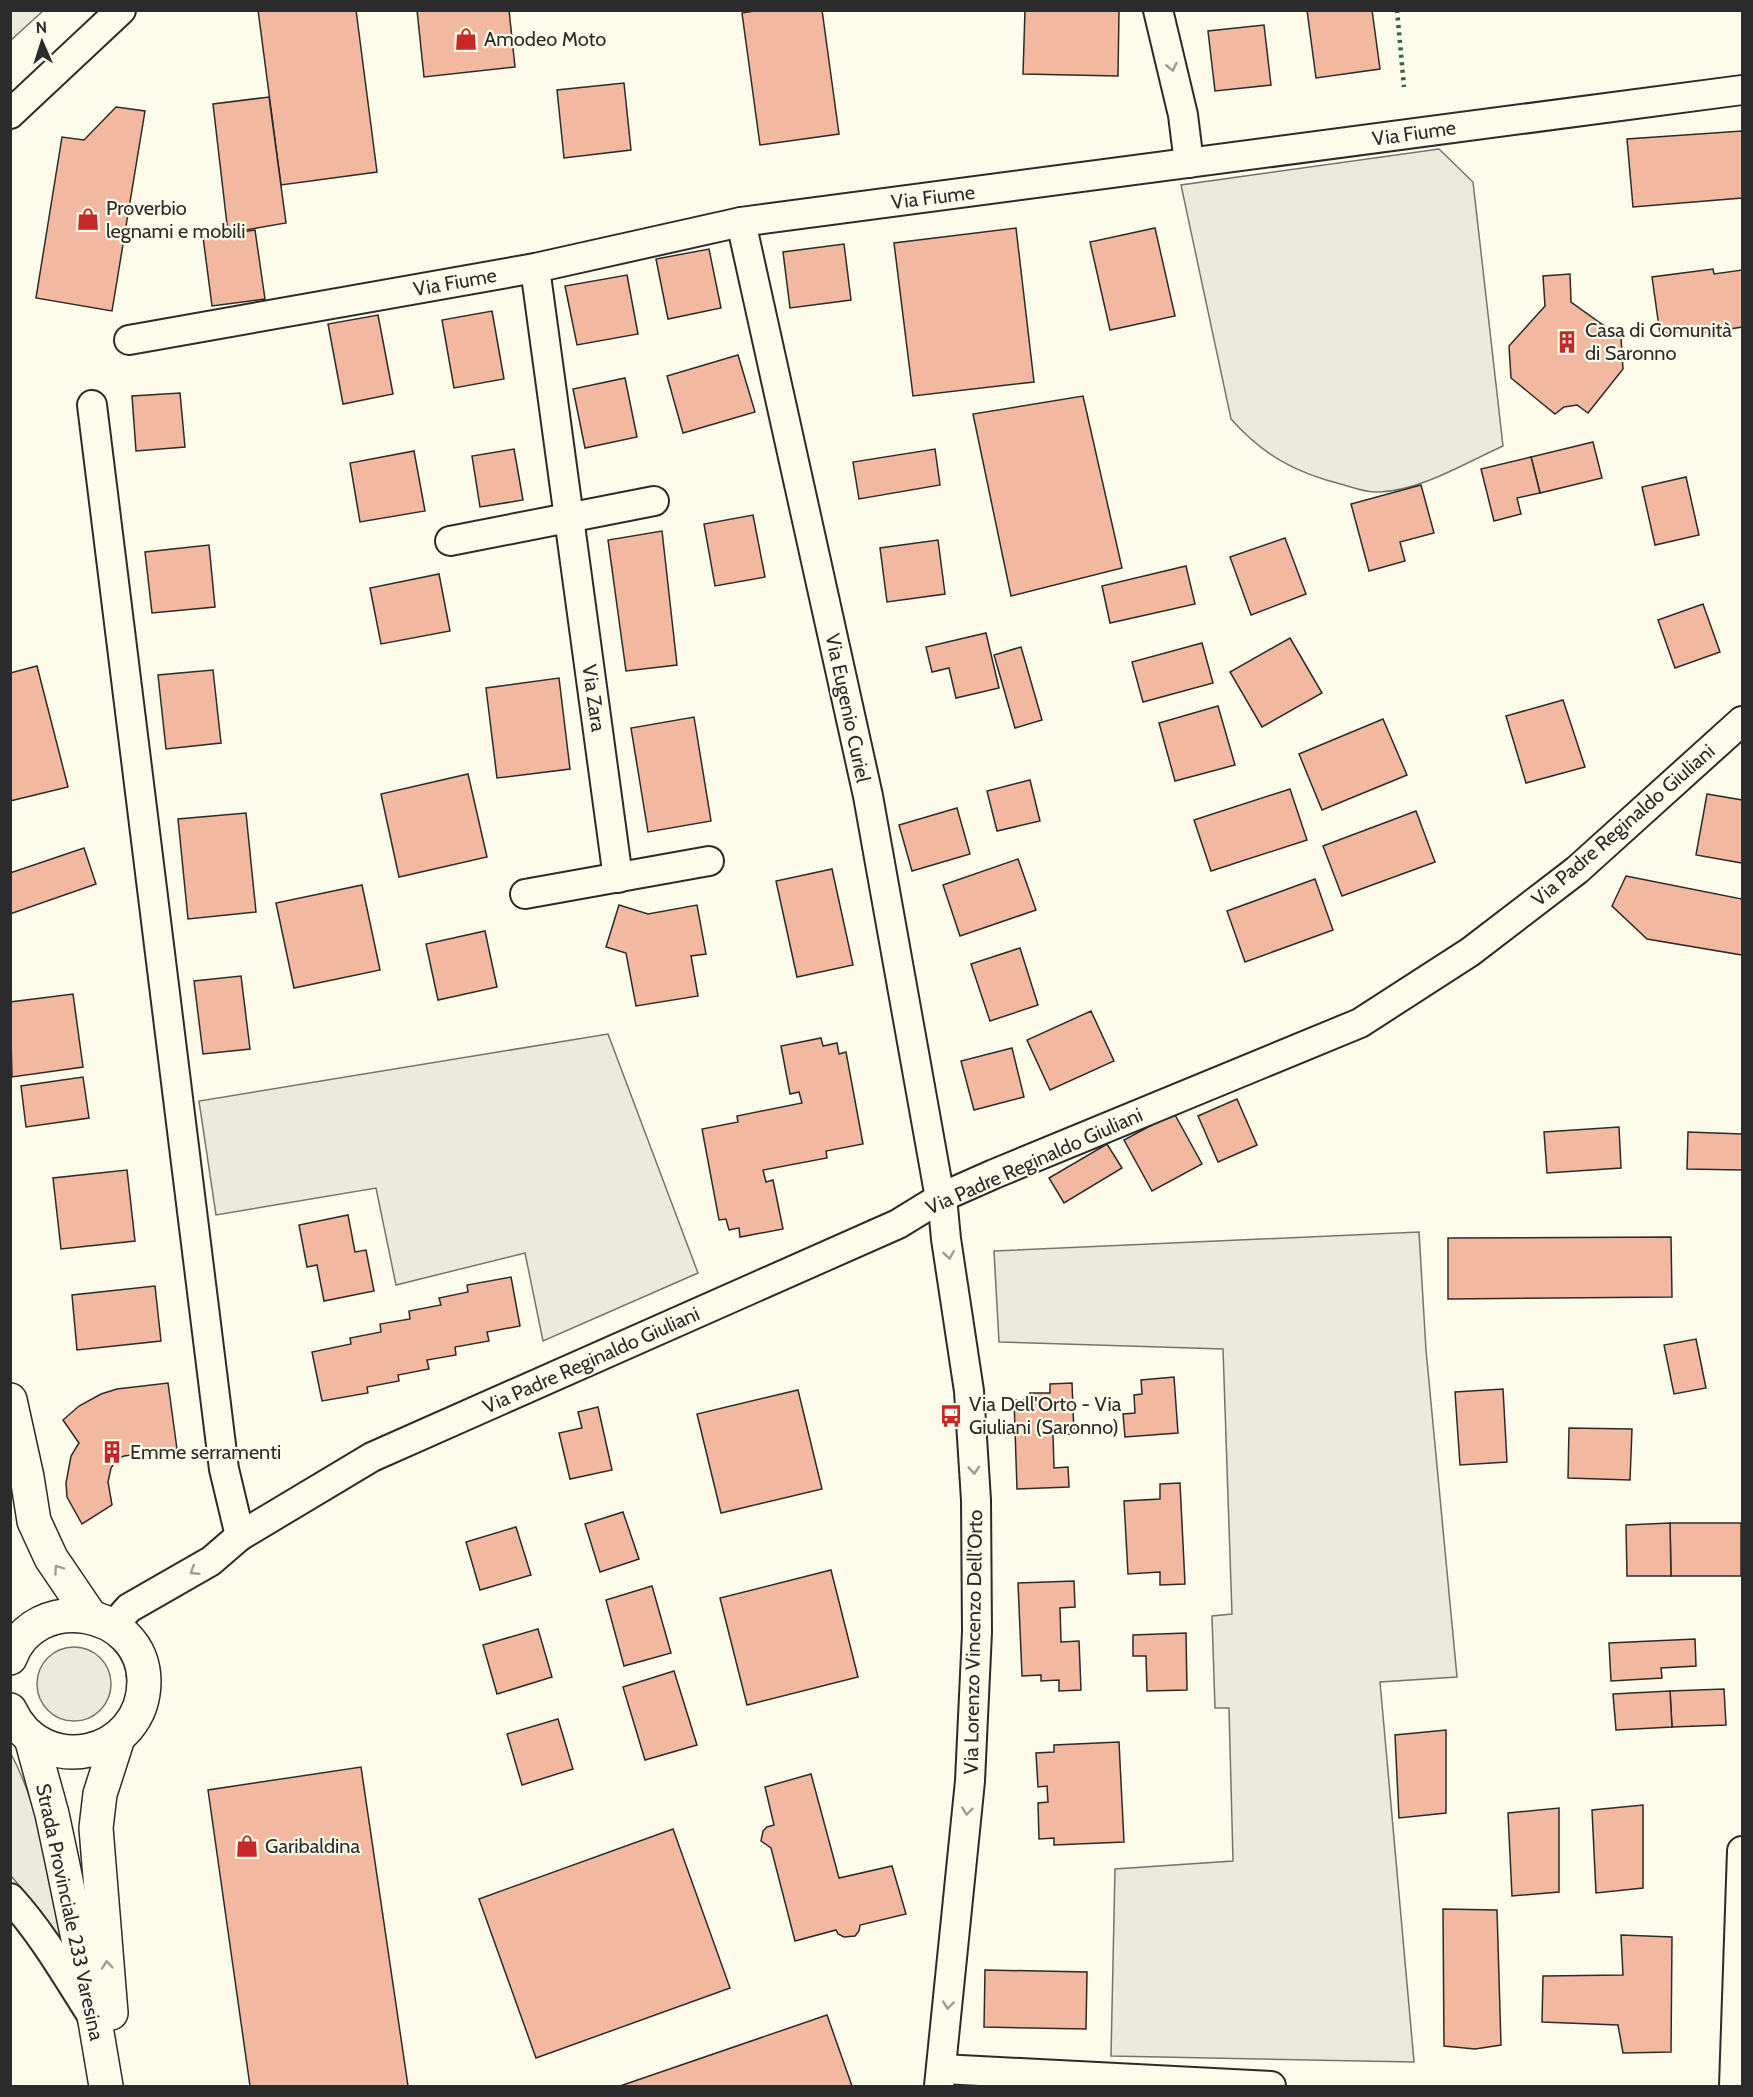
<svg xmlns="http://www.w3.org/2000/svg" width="1753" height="2097" viewBox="0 0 1753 2097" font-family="Cabin,sans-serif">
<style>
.green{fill:#ecebdb;stroke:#74746e;stroke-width:1.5}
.building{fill:#f2b8a0;stroke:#2b2b2b;stroke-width:1.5}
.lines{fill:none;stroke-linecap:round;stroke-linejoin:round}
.street-casing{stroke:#2b2b2b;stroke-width:32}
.primary-casing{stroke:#2b2b2b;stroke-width:36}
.street{stroke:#fdfbea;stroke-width:28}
.primary{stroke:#fdfbea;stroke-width:33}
.hedge{stroke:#34623c;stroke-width:4.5;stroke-dasharray:3 4.5;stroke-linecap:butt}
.oneway{stroke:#9e9d94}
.labels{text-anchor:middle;stroke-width:4.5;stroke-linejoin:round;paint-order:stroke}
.poi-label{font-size:20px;fill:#2b2b2b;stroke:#fdfbea;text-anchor:start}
.street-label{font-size:20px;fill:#2b2b2b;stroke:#fdfbea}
</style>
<rect width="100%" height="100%" fill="#fdfbea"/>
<g class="green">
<polygon points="11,10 43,10 43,11 11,40"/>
<path d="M 1439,149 L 1473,182 L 1503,446 C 1467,462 1420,491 1379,492 C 1368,493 1354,488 1344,485 C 1296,473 1264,456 1231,419 L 1181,185 Z"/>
<polygon points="608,1034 698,1273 543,1341 525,1253 396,1285 376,1188 216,1215 199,1101"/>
<polygon points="1419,1232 1426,1350 1457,1677 1380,1682 1414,2062 1111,2056 1115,1869 1233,1861 1229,1708 1215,1708 1212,1616 1232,1614 1223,1349 999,1342 994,1251"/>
<circle cx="74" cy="1684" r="37"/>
<path d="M 10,1752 C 41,1809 49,1875 61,1939 L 55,1940 L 28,1896 L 11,1876 Z"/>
</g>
<g class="building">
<polygon points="258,10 356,10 377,172 281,185"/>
<polygon points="417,10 509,10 515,67 424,77"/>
<polygon points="760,10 822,10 839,134 760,145 742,13"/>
<polygon points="1025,10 1119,10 1118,76 1023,74"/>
<polygon points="1307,10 1372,10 1380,69 1316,78"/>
<polygon points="1264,25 1271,85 1215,91 1208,31"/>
<polygon points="624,83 631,150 564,158 557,90"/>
<polygon points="269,97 286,223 228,233 213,104"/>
<polygon points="116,107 145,111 112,311 36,298 62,137 84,140"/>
<polygon points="1742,131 1742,198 1633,207 1627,139"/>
<polygon points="1016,228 1034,382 913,396 894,243"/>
<polygon points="1155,228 1175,316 1110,330 1090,242"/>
<polygon points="255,230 265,299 212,306 203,237"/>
<polygon points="844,244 851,300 790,308 783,252"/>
<polygon points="709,249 721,308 668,319 656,259"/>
<polygon points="1713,269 1714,274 1742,270 1742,327 1705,333 1704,328 1660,334 1652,277"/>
<polygon points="1570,274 1571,302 1621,338 1623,369 1588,413 1577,405 1564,407 1555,414 1511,378 1509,346 1545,306 1543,276"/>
<polygon points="627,275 638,334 577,345 565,286"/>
<polygon points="492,311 504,379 454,388 442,320"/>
<polygon points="378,315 393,394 343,404 328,324"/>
<polygon points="738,355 755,412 683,433 667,376"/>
<polygon points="625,378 637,437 585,448 573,389"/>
<polygon points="180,393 185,447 136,451 132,396"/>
<polygon points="1083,396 1122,568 1011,596 973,414"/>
<polygon points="1593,442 1602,478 1540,493 1531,457"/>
<polygon points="514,449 523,500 480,507 472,456"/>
<polygon points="935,449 940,485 859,499 853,462"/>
<polygon points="414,451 425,511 360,522 350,463"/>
<polygon points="1531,457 1540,493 1517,498 1521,514 1494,521 1481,469"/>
<polygon points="1686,477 1699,535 1655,545 1642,487"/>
<polygon points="1421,485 1434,533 1400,542 1405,561 1369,571 1351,504"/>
<polygon points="753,515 765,577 715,586 704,524"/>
<polygon points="662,531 677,665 626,671 608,540"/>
<polygon points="1285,538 1306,594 1251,615 1230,557"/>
<polygon points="938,540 945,594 887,602 880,548"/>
<polygon points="209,545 215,607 152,613 145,552"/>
<polygon points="1186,566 1195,604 1110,623 1102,586"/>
<polygon points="439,574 450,631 381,644 370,588"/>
<polygon points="1703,604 1720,652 1675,668 1658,620"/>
<polygon points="986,633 999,688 956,698 949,668 932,672 926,647"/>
<polygon points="1290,638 1322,693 1262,727 1230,672"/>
<polygon points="1202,643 1213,683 1143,702 1132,662"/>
<polygon points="1021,647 1042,720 1015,728 994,655"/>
<polygon points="37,666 68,787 10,801 10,673"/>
<polygon points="213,670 221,743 166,749 158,675"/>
<polygon points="559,678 570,769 497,778 486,688"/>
<polygon points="1563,700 1585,767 1526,783 1506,716"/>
<polygon points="1218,706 1235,765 1175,781 1159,723"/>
<polygon points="694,717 711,821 648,832 631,728"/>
<polygon points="1383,719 1407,775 1322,810 1299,754"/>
<polygon points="468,774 487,857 399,877 381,794"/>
<polygon points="1030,780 1040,821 997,831 987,791"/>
<polygon points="1290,789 1307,840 1211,871 1194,820"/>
<polygon points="1707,794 1742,800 1742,863 1696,855"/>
<polygon points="957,808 970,854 912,871 899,825"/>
<polygon points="1416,811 1435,862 1342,896 1323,846"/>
<polygon points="246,813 256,912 188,919 178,819"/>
<polygon points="84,848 96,884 10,914 10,873"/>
<polygon points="1018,859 1036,910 960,936 943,885"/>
<polygon points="832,869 853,965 797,977 776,881"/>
<polygon points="1626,876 1742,899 1742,955 1647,939 1612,906"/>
<polygon points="1315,879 1333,930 1245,962 1227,911"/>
<polygon points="362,885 380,970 294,988 276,903"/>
<polygon points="619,905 648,914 697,905 706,954 691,956 698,996 636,1006 626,953 606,947"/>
<polygon points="485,931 497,987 438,1000 426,944"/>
<polygon points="1020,948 1038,1005 990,1021 971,964"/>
<polygon points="241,976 250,1049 203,1054 194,981"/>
<polygon points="73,994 83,1067 12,1077 10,1002"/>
<polygon points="1091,1011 1114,1061 1050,1090 1027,1040"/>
<polygon points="821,1038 823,1046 837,1043 839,1054 846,1052 863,1144 826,1151 827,1158 763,1170 766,1182 773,1180 783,1229 740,1237 739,1228 729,1230 726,1219 719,1220 702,1129 738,1122 737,1116 802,1103 799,1092 790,1094 781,1046"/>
<polygon points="1012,1048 1024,1097 974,1110 961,1061"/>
<polygon points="83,1077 89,1118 26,1127 21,1086"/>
<polygon points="1237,1099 1257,1145 1218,1162 1198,1116"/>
<polygon points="1174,1113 1202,1164 1152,1191 1124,1140"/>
<polygon points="1619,1127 1621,1168 1547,1173 1544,1132"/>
<polygon points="1688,1132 1742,1134 1742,1170 1687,1169"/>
<polygon points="1107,1144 1122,1168 1064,1203 1049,1178"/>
<polygon points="127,1170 135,1241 61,1249 53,1178"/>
<polygon points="348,1215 355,1252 366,1250 374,1291 324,1301 317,1265 307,1267 299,1225"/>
<polygon points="1671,1237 1672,1297 1448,1299 1448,1238"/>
<polygon points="511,1277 520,1326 487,1332 489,1341 455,1347 456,1355 427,1360 429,1369 398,1375 399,1381 367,1387 368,1393 322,1401 312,1352 351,1344 350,1338 381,1332 380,1324 410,1319 409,1311 441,1305 439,1298 468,1292 467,1285"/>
<polygon points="155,1286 161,1341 77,1350 72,1295"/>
<polygon points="1696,1339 1706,1388 1674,1394 1664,1345"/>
<polygon points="1174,1377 1178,1433 1125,1437 1123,1414 1135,1413 1134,1395 1142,1394 1141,1380"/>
<polygon points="168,1383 177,1449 124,1456 117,1459 111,1468 108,1482 112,1505 82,1524 67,1497 66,1483 71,1456 79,1443 63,1420 79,1406 101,1394 117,1389"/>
<polygon points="1072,1383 1074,1434 1053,1435 1054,1468 1068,1467 1069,1487 1017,1489 1014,1400 1030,1400 1030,1393 1050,1393 1050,1384"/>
<polygon points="1503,1389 1507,1462 1460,1465 1455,1392"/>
<polygon points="798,1390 822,1489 721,1513 697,1414"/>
<polygon points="598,1407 612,1470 570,1479 559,1433 582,1428 578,1412"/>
<polygon points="1569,1428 1632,1429 1630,1480 1568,1478"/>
<polygon points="1180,1483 1185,1584 1160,1585 1160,1572 1128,1574 1124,1501 1160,1499 1160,1484"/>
<polygon points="623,1512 639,1559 600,1572 585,1524"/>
<polygon points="1670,1523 1741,1523 1741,1576 1671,1576"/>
<polygon points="1670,1523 1671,1576 1627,1576 1626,1525"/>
<polygon points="516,1527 531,1575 480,1590 466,1542"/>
<polygon points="831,1570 858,1677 747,1705 720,1598"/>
<polygon points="1074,1581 1075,1607 1060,1608 1061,1642 1079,1641 1081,1690 1059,1691 1059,1680 1041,1681 1041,1675 1022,1676 1018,1583"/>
<polygon points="652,1586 671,1653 624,1666 606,1600"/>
<polygon points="538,1629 552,1677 497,1694 483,1645"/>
<polygon points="1186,1633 1187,1690 1147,1691 1146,1656 1133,1656 1133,1635"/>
<polygon points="1695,1639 1696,1666 1661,1668 1662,1678 1611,1681 1609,1643"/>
<polygon points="674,1671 697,1745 645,1760 623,1687"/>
<polygon points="1724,1689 1726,1725 1672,1727 1670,1691"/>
<polygon points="1670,1691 1672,1727 1616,1730 1613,1694"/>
<polygon points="558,1719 573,1769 522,1785 507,1734"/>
<polygon points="1446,1730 1446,1813 1399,1818 1395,1735"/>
<polygon points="1119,1742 1124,1842 1054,1845 1054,1838 1039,1839 1038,1803 1048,1802 1047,1786 1038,1787 1036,1753 1054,1752 1054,1745"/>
<polygon points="361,1767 408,2086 250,2086 208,1790"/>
<polygon points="811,1774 839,1878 892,1866 906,1914 860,1925 859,1931 855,1936 844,1937 838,1934 836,1930 795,1941 771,1848 761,1841 763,1831 767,1827 774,1825 765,1787"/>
<polygon points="1643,1805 1643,1888 1596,1893 1592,1810"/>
<polygon points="1559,1808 1559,1892 1512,1896 1508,1813"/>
<polygon points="673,1829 730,1988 536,2058 479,1899"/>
<polygon points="1443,1909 1497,1910 1501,2045 1475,2049 1444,2046"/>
<polygon points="1621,1935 1672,1937 1671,2052 1623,2053 1618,2025 1542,2022 1543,1976 1623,1975"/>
<polygon points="985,1970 1087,1972 1086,2029 984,2027"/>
<polygon points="827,2015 852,2086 620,2086"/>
</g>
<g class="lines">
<g class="street-casing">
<g id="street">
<polyline points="1158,10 1183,115 1189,163"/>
<polyline points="10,114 121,10"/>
<polyline points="741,222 868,796 938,1187 942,1197 946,1239 969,1391 976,1500 977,1632 970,1781 939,2086"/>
<polyline points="535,268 618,878"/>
<polyline points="129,340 535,268 741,222 1742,90"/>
<polyline points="92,405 224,1469 240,1536"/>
<polyline points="450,541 654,501"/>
<polyline points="525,894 709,861"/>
<polyline points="113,1626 129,1608 211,1561 240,1536 372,1457 898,1224 942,1197 994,1174 1360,1023 1470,952 1577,870 1742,721"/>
<path d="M 10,1898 C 42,1933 66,1975 91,2014"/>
<polyline points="942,2069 1271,2086"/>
<polyline points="1734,2086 1742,1851"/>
</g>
</g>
<g class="primary-casing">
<g id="primary">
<polyline points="10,1400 27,1477 34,1521 51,1558 91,1617"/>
<path d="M 10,1658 C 35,1590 143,1608 144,1681 C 144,1757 42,1780 10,1710"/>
<polyline points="31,1738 52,1814 62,1861 95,2021 106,2086"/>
<polyline points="111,2013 96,1828 100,1794 118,1738"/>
</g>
</g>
<use href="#street" class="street"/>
<use href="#primary" class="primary"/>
<polyline class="hedge" points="1397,10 1404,87"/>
</g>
<defs><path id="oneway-chevron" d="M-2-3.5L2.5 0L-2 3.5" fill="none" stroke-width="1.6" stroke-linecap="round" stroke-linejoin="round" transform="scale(1.5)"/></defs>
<g class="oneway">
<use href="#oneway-chevron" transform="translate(1172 67) rotate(77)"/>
<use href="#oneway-chevron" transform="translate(949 1255) rotate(81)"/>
<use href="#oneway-chevron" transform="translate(974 1470) rotate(86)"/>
<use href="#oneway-chevron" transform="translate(58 1569) rotate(-125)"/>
<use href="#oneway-chevron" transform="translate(194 1571) rotate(148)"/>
<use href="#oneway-chevron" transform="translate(967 1811) rotate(96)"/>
<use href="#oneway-chevron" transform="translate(107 1965) rotate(-95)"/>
<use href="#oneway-chevron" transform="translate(948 2005) rotate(96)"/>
</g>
<defs>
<g id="shop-bare" transform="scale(1.8)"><path d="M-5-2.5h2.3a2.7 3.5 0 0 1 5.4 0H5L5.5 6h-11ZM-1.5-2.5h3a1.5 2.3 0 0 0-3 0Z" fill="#c62828" stroke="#fdfbea" stroke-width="2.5" paint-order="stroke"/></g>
<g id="building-bare" transform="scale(1.8)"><path d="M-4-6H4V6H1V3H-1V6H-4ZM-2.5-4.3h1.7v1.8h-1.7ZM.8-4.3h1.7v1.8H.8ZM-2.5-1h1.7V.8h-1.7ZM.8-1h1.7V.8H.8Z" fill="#c62828" stroke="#fdfbea" stroke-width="2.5" paint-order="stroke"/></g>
<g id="bus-bare" transform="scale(1.8)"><path d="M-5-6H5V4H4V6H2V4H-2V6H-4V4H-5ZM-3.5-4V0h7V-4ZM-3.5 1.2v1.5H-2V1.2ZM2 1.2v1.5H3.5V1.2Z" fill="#c62828" stroke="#fdfbea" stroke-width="2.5" paint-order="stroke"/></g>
</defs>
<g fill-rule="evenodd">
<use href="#shop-bare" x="466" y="39"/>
<use href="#shop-bare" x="88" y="219"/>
<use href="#building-bare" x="1567" y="342"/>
<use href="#bus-bare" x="951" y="1416"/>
<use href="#building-bare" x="112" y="1452"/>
<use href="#shop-bare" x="247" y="1846"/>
</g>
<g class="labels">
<g class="poi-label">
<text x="484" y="46">Amodeo Moto</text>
<text x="106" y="215">Proverbio<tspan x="106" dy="23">legnami e mobili</tspan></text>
<text x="1585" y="337">Casa di Comunità<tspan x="1585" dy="23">di Saronno</tspan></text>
<text x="969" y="1411">Via Dell'Orto - Via<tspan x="969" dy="23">Giuliani (Saronno)</tspan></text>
<text x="130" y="1459">Emme serramenti</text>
<text x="265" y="1853">Garibaldina</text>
</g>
<g class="street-label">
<text transform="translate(1414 133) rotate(-8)" y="7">Via Fiume</text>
<text transform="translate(933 197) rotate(-7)" y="7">Via Fiume</text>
<text transform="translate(455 282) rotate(-10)" y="7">Via Fiume</text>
<text transform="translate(594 698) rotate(82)" y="7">Via Zara</text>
<text transform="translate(848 708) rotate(78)" y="7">Via Eugenio Curiel</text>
<text transform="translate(1623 825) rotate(-41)" y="7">Via Padre Reginaldo Giuliani</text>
<text transform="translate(1034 1161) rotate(-24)" y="7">Via Padre Reginaldo Giuliani</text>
<text transform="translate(591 1360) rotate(-24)" y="7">Via Padre Reginaldo Giuliani</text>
<text transform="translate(973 1642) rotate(-89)" y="7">Via Lorenzo Vincenzo Dell'Orto</text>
<text transform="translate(70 1912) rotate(78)" y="7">Strada Provinciale 233 Varesina</text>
</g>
</g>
<rect width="1753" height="2097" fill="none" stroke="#2b2b2b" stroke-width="24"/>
<g transform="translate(42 42) rotate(357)" stroke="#fdfbea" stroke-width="4.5" paint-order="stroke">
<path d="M0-4.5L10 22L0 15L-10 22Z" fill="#2b2b2b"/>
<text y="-9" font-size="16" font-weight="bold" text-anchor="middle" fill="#2b2b2b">N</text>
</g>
</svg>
